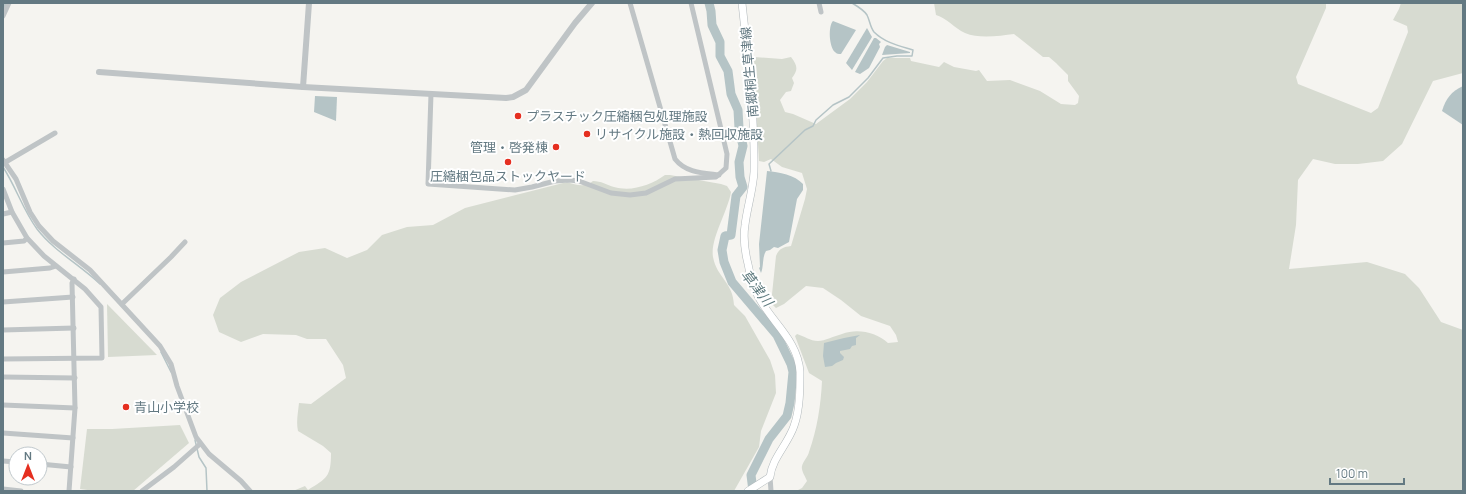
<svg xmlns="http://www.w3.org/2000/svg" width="1466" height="494" viewBox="0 0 1466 494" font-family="Manrope,'Noto Sans JP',sans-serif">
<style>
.green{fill:#d7dbd1}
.water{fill:#b5c4c6}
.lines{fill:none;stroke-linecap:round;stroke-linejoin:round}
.stream{stroke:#b5c4c6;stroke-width:1.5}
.river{stroke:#b5c4c6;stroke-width:9}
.secondary-casing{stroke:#b1b8bb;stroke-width:8}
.minor{stroke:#bfc4c6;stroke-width:5}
.tertiary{stroke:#bfc4c6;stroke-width:6}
.secondary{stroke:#fff;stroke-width:7}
.poi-dot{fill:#e52f20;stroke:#fff;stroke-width:1.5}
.labels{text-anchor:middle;stroke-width:4;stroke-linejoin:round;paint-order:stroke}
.street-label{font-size:13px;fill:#637982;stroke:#fff}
.poi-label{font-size:13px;fill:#637982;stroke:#fff;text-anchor:start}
.water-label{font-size:14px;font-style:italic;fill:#5f7b7f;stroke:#fff}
</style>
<rect width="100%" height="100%" fill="#f5f4f0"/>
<g class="green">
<path d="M 934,3 L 1326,3 L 1326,8 L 1296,77 L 1298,84 L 1371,113 L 1378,108 L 1408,32 L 1407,26 L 1393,20 L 1399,9 L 1401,3 L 1463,3 L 1463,73 L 1433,81 L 1402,144 L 1383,161 L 1358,164 L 1335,164 L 1313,159 L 1298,180 L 1296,225 L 1289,269 L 1367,262 L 1405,274 L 1419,288 L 1441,322 L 1463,330 L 1463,491 L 796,491 L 802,488 L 807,481 C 805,476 801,471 802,466 C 803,461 808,457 809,452 C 817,430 821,404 822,381 L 809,373 L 795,336 L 797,334 C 804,336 810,341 818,341 C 825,341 834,336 842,334 C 857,328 876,332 888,343 L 898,342 L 896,335 L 890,326 L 861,316 L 841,300 L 823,288 L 806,286 L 784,304 L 776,308 L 770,302 L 772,294 L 776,256 C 779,248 784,247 791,246 L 805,199 L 807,189 L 802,173 L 782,167 L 771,159 L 764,162 L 759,161 L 753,62 L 754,57 L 782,59 L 791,57 C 798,66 798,70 792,78 L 794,83 L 791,91 L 786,92 L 780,100 L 785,112 L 793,114 L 816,124 L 850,99 L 867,82 L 883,61 L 887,58 L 910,58 L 911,61 L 939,67 L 944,62 L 954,67 L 976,71 L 979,70 L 987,81 L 1010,80 L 1040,91 L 1061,104 L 1075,105 L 1078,103 L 1079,96 L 1068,81 L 1068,75 L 1056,63 L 1049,57 L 1043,57 L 1014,34 C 999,36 979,39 965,33 C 954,28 947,18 936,15 Z"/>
<path d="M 665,175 L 670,175 L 721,184 L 727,186 L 731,192 C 728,211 710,239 713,257 C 717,278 733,282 734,305 L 745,316 L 770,360 L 775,375 L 776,393 L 761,431 L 759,447 L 734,491 L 293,491 L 305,486 L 308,490 C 327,478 331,477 331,453 L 323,446 L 298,431 C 296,422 298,413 299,403 L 311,404 L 346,378 L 343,365 L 326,339 L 307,339 L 296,335 L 263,334 L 241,342 L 219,332 L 213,315 L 220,298 L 241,282 L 299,252 L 325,248 L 347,258 L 367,250 L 382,235 L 407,227 L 433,225 L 465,208 L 567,182 C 576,185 585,188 593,181 C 601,181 607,185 614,187 C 632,192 651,185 665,175 Z"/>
<polygon points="107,304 157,355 108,357"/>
<polygon points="180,425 189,443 133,491 95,491 80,489 87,429 112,429"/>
</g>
<g class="water">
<path d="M 833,21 L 856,30 L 841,54 C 838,54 837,54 835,52 C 829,47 828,26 833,21 Z"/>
<polygon points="867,28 872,37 852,70 846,63"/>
<polygon points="874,38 876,38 881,42 879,44 880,47 869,68 860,74 855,72"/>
<polygon points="887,45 910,52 910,53 882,55 885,47"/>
<path d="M 1463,86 L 1463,125 L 1442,111 C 1446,98 1451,92 1463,86 Z"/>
<polygon points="315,96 337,97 336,121 314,112"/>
<path d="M 767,171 C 779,172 795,175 803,184 L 803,190 L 797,199 L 789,242 L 778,248 L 774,247 L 770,250 L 766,251 C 762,257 764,266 761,273 L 759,268 L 760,267 L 759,244 Z"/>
<polygon points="860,335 856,338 856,345 852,346 850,349 840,351 840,353 844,357 843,360 836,363 832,366 825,367 823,356 824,343 844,338"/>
</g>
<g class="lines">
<g class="stream">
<path d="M 3,167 C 16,187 23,210 37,229 C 54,251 80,265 100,284"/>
<path d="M 771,171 L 769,164 L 805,130 L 813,126 L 816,120 L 833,105 L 849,97 L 868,78 L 883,58 L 897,56 L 912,56 L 913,50 C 900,46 885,43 874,32 C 870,27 870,21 867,15 C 864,10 857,6 852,3"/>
<polyline points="161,352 171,372"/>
<polyline points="195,440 199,457 206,468 207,491"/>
</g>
<g class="river">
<polyline points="709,3 711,11 712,25 720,42 720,56 728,71 731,94 738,110 739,128 743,146 739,162 740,177 743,187 736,196 731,235 725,236 722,250 724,262 732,282 777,335 791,364 793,372 790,403 787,416 769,439 751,475 753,491"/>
<polyline points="3,5 4,3"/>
</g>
<g class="secondary-casing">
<path id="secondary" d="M 742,3 C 748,59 755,115 754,172 C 753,190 747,208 745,225 C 743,238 745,252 748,264 C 750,275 753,287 758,296 C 771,322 798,340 800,372 C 800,388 800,410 794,426 C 788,444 772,458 770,477 L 748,491"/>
</g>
<g class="minor">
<path d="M 630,3 L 675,159 C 686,173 703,173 719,175"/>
<polyline points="819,3 821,12"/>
<polyline points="3,16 9,3"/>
<polyline points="431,94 428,184 515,190 532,187 555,181 569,180 579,181 611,193 630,195 646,193 675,179 716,177 726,168 727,154 691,3"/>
<polyline points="3,160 16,179 30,212 39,226 53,241 90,270 160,346 171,364 177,386 196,437 209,454 241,481 250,491"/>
<polyline points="4,163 55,133"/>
<polyline points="3,189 12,212 27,238 44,256 85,289 101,307 102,358 3,359"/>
<polyline points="3,214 12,212"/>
<polyline points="3,243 24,241 27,238"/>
<polyline points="3,272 50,268 56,266"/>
<polyline points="3,302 73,297"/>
<polyline points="122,304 171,257 185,242"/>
<polyline points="3,330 74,328"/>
<polyline points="3,377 75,378"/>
<polyline points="3,405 75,408"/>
<polyline points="3,433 73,438"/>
<polyline points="3,461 16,462"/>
<polyline points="40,464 71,467"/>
<polyline points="770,477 771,491"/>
<polyline points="3,489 21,491"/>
<polyline points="69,491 75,408 72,283 74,279"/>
<polyline points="142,491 174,467 200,444"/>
</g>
<g class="tertiary">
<polyline points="99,72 303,87 506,98 513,97 526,90 575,23 592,3"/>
<polyline points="303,87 309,3"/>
</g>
<use href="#secondary" class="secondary"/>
</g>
<g class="poi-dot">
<circle cx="518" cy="116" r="4"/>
<circle cx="587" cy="134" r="4"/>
<circle cx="556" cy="147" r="4"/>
<circle cx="508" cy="162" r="4"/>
<circle cx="126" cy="407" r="4"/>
</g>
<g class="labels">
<g class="street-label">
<text transform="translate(749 72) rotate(-95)" y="5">南郷桐生草津線</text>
</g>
<g class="poi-label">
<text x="526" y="121">プラスチック圧縮梱包処理施設</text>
<text x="595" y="139">リサイクル施設・熱回収施設</text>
<text x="548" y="152" text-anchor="end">管理・啓発棟</text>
<text x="508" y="181" text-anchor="middle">圧縮梱包品ストックヤード</text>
<text x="134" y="412">青山小学校</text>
</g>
<g class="water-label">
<text transform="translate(757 288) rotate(52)" y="5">草津川</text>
</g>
</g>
<rect width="1466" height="494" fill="none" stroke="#637982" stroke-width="8"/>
<g transform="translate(28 466)"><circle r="19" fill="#ffffff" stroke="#c1c9cd"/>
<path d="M0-3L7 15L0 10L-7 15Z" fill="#e52f20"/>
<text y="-6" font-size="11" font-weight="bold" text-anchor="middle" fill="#637982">N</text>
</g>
<path d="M1330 478v6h74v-6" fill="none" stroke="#637982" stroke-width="2"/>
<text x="1336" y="478" font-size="12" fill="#637982" stroke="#ffffff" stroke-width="3" paint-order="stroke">100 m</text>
</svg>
